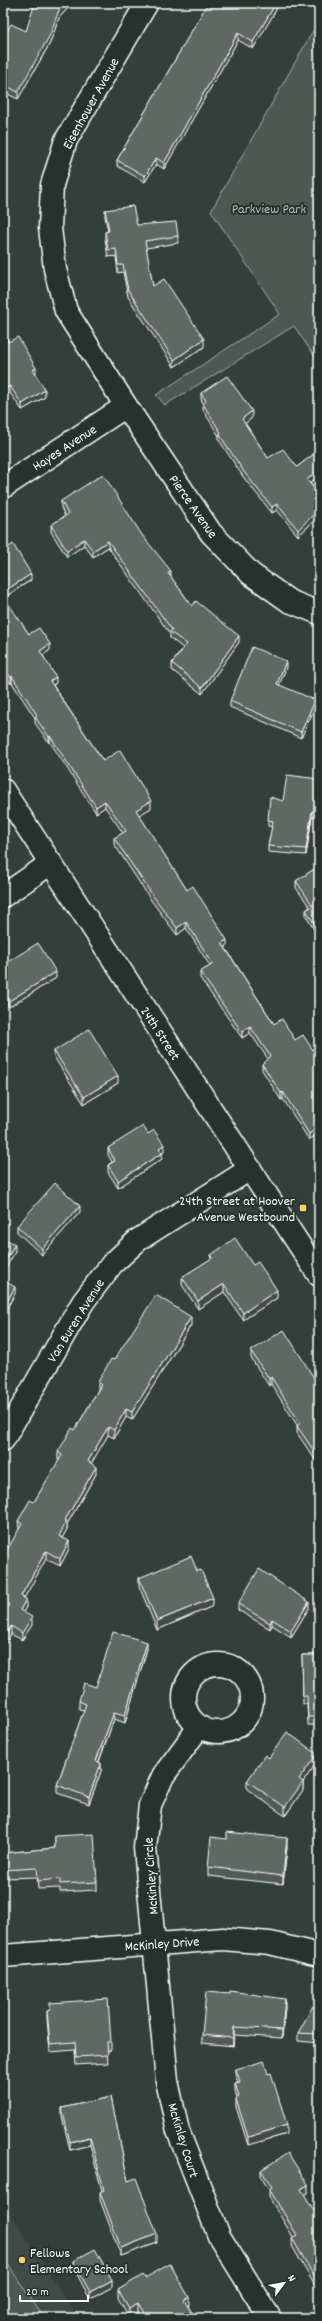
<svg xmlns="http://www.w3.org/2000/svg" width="322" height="2321" viewBox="0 0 322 2321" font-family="Dekko,sans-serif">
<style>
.built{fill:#404c47}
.green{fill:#4d5853;stroke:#a6aca9}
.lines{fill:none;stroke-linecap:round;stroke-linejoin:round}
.street-casing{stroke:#fff;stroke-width:25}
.secondary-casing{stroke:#fff;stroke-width:25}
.street{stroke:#26332d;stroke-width:22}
.secondary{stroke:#26332d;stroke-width:22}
.wall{fill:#525a56;stroke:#fff}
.shaded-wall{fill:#424a46;stroke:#fff}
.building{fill:#5f6964;stroke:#fff}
.poi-dot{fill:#ffd166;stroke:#26332d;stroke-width:1.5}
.labels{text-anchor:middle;stroke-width:4;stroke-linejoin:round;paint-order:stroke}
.street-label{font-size:14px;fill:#fff;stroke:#26332d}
.park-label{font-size:14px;fill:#b8bcba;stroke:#26332d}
.poi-label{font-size:14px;fill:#fff;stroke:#26332d;text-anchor:end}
</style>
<rect width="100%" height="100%" fill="#333f3a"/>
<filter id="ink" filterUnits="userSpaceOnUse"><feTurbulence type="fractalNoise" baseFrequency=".025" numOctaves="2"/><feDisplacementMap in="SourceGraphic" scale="8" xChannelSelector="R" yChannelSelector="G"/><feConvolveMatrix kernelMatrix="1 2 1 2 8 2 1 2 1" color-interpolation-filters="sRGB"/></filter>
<g filter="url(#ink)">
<polygon class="built" points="3,2203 78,2318 3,2318"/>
<g class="green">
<polygon points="319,20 319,363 294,326 165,405 156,395 280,314 211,211"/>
<polygon points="3,2257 44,2318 3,2318"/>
</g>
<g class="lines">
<g class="street-casing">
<g id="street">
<polyline points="147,3 66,140 52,185 50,228 55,269 66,311 126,406 211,533 251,574 289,601 319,613"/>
<polyline points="3,487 126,406"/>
<polyline points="3,896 51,863"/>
<polyline points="3,1440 83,1302 112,1264 138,1240 250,1169"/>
<circle cx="218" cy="1698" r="34"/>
<polyline points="199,1727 163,1776 150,1805 145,1848 167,2081 178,2131 219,2236 270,2318"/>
<polyline points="3,1956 223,1939 270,1943 319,1955"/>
</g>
</g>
<g class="secondary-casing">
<polyline id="secondary" points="3,790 319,1275"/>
</g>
<use href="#street" class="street"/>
<use href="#secondary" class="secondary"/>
</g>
<g class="wall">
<polygon points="68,3 68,8 59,18 50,43 18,99 3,92 3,38 26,31"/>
<polygon points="208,3 280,3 253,49 238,40 164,169 156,164 145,182 117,166 117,160"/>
<polygon points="105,210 137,225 178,236 178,243 146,248 153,286 204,347 174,367 128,297 123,272 118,273 116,256 108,257 105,239 105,232 108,231 105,217"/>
<polygon points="8,342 36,374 35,374 45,397 22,410 10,393"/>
<polygon points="201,393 252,418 245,423 268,458 297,467 319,450 319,475 310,483 319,494 319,516 298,536 277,510 272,513 244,478 219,440 219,436 203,410 203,404 201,399"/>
<polygon points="61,501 142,535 171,577 192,606 239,642 202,694 172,670 172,663 183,648 170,638 170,634 108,547 93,557 84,545 67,557 51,532 51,525 65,516 61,508"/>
<polygon points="3,551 31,580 4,598 29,634 50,650 43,655 56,683 53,685 103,761 151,808 139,815 187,890 227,946 225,947 274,1024 319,1059 319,1133 309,1140 283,1099 281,1100 262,1070 262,1064 268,1059 250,1033 242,1038 200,978 200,972 210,966 186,928 177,935 153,903 114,844 114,838 123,833 105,807 96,813 50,742 49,743 35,723 35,718 12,683 11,684 3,672"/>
<polygon points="286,668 279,685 315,707 301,738 230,707 230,701"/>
<polygon points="319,779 319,818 312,817 306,855 268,852 268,846 272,827 268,826 268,820 283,801"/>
<polygon points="319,866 316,933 306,916 306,910 310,907 296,888 296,881"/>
<polygon points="3,965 56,978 9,1007 3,997"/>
<polygon points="54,1051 118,1083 84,1104 54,1057"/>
<polygon points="148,1134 164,1152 162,1153 162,1159 118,1188 108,1172 108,1165 112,1162 108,1155 108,1148"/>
<polygon points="80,1212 42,1255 17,1232 17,1226"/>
<polygon points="211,1255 253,1265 277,1298 243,1320 224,1292 198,1309 182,1285 182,1277 211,1259"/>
<polygon points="191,1325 132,1420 126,1417 114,1438 108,1435 91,1463 96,1474 67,1524 67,1529 62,1538 69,1549 60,1566 46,1559 24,1598 26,1607 23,1612 32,1625 22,1640 11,1634 3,1648 19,1529 18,1521 34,1502 59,1461 58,1460 58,1452 75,1430 98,1390 98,1382 114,1360"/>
<polygon points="251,1351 319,1386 319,1460 316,1461 297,1433 297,1425 271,1384 269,1386 251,1358"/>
<polygon points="197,1571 213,1606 157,1630 139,1586 139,1578"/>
<polygon points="238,1604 309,1608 291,1637 272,1625 270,1629 238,1610"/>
<polygon points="147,1649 125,1723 114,1719 99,1762 101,1771 89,1804 57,1793 57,1785 84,1710 79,1709 79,1701 96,1687"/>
<polygon points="302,1655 319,1655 319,1725 308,1725 307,1704 303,1704"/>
<polygon points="269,1758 317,1762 303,1782 303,1790 285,1816 247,1789 247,1781"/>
<polygon points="55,1836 97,1882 97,1890 60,1892 60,1888 38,1889 37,1877 3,1878 3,1853 55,1848"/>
<polygon points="227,1839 287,1847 283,1884 208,1876 208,1867"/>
<polygon points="285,2007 282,2038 234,2035 233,2046 202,2043 202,2035"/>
<polygon points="319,2010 319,2043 298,2041 298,2033"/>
<polygon points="47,2011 111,2042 111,2050 107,2051 108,2063 76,2065 75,2050 50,2052 47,2019"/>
<polygon points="319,2044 319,2057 314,2054 314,2045"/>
<polygon points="236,2069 287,2134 248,2145 236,2107 236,2099 237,2098 235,2091 235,2083 238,2082 236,2078"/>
<polygon points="111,2097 128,2181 157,2243 121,2256 100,2200 100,2192 102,2191 90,2145 70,2150 62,2117 62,2108"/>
<polygon points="261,2170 308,2192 304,2195 319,2219 319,2293 292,2246 292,2238 293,2237 269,2197 269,2190 261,2177"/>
<polygon points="73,2261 112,2287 90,2299 73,2267"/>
<polygon points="145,2278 189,2305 188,2306 195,2318 142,2318 138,2311 129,2317 118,2298 118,2290"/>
</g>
<g class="shaded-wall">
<polygon points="66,3 68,3 68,8 59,18 50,43 18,99 18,92 59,10"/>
<polygon points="276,3 280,3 253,49 253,42"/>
<polygon points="238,33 238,40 164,169 164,163"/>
<polygon points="5,109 5,115 3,122 3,116"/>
<polygon points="156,158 156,164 145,182 145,176"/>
<polygon points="204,339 204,347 174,367 174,360"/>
<polygon points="36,368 36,374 33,377 33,370"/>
<polygon points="10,386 10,393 3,396 3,390"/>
<polygon points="45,390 45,397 22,410 22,404"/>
<polygon points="252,411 252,418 242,426 242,419"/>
<polygon points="319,469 319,475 307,486 307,480"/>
<polygon points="277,504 277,510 272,513 272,507"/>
<polygon points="319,509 319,516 298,536 298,530"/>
<polygon points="84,539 84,545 67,557 67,551"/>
<polygon points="108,541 108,547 93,557 93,551"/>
<polygon points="171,571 171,577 168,573"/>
<polygon points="31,574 31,580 3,598 3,592"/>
<polygon points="239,636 239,642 202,694 202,688"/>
<polygon points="50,644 50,650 40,657 40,651"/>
<polygon points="286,661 286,668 277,691 277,684"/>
<polygon points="12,676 12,683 11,684 11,678"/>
<polygon points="56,677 56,683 50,687 50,681"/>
<polygon points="315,700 315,707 301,738 301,732"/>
<polygon points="50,736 50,742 49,743 49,737"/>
<polygon points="105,801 105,807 96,813 96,807"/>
<polygon points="151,801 151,808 136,817 136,810"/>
<polygon points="312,811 312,817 306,855 306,849"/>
<polygon points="186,922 186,928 177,935 177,928"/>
<polygon points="319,925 319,932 316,933 316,927"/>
<polygon points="227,940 227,946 222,949 222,943"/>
<polygon points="56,972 56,978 9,1007 9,1001"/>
<polygon points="250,1026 250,1033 242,1038 242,1032"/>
<polygon points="118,1076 118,1083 84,1104 84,1097"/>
<polygon points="283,1092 283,1099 281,1100 281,1093"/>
<polygon points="319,1127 319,1133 309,1140 309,1134"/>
<polygon points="164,1145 164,1152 159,1155 159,1148"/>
<polygon points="162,1153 162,1159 118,1188 118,1181"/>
<polygon points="80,1206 80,1212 42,1255 42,1249"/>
<polygon points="15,1244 15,1252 3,1273 3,1266"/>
<polygon points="224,1284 224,1292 198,1309 198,1301"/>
<polygon points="15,1287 15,1294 3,1316 3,1309"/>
<polygon points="277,1290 277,1298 243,1320 243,1313"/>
<polygon points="191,1317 191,1325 132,1420 132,1412"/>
<polygon points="271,1377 271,1384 269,1386 269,1379"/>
<polygon points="126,1409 126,1417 114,1438 114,1430"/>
<polygon points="108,1427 108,1435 88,1469 88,1461"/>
<polygon points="319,1452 319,1460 316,1461 316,1454"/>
<polygon points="96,1467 96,1474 67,1524 67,1529 59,1544 59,1536 65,1520"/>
<polygon points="69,1541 69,1549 60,1566 60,1559"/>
<polygon points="46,1551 46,1559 21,1604 21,1596"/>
<polygon points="213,1598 213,1606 157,1630 157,1621"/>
<polygon points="26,1599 26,1607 20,1618 20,1610"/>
<polygon points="309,1602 309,1608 291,1637 291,1631"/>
<polygon points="32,1617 32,1625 22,1640 22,1633"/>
<polygon points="272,1619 272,1625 270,1629 270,1623"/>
<polygon points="11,1626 11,1634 3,1648 3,1640"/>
<polygon points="147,1642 147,1649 125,1723 125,1715"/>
<polygon points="114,1712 114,1719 96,1769 96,1761"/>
<polygon points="317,1754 317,1762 303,1782 303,1790 285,1816 285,1807 299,1779"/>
<polygon points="101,1763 101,1771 89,1804 89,1797"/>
<polygon points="287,1838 287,1847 283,1884 283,1876"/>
<polygon points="285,1999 285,2007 282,2038 282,2030"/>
<polygon points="234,2027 234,2035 233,2046 233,2038"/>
<polygon points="287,2125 287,2134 248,2145 248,2137"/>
<polygon points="90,2137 90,2145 70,2150 70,2142"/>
<polygon points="308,2185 308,2192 301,2197 301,2189"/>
<polygon points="157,2234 157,2243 121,2256 121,2248"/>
<polygon points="112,2280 112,2287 90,2299 90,2292"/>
<polygon points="189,2297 189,2305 184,2308 184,2300"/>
<polygon points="138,2303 138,2311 129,2317 129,2308"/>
</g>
<g class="building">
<polygon points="35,3 66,3 59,10 50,35 18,92 3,84 3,38 11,24 26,31"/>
<polygon points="208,3 276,3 253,42 238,33 164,163 156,158 145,176 117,160"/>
<polygon points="3,108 5,109 3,116"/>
<polygon points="133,206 137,225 176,222 178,236 145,241 153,286 164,279 204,339 174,360 128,290 123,265 118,265 116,249 108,250 105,232 109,231 105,210"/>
<polygon points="3,323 8,342 18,337 36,368 33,370 45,390 22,404 10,386 3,390"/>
<polygon points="227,376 252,411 242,419 268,458 283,449 297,467 319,450 319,469 307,480 319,494 319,509 298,530 277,504 272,507 244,472 219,434 221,433 203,404 206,401 201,393"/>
<polygon points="103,474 142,535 171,571 168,573 192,606 196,601 239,636 202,688 172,663 187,644 170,632 172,630 108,541 93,551 84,539 67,551 51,525 68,514 61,501"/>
<polygon points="13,544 31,574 3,592 3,551"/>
<polygon points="3,596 29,634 39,628 50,644 40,651 56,677 50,681 103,761 120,750 151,801 136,810 187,890 193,886 227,940 222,943 274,1024 282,1019 295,1040 303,1035 319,1059 319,1067 317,1068 319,1071 319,1127 309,1134 283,1092 281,1093 262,1064 270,1056 250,1026 242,1032 200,972 213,964 186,922 177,928 153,896 114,838 126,831 105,801 96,807 50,736 49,737 35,717 37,715 12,676 11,678 3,666"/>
<polygon points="252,647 286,661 277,684 315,700 301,732 230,701"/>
<polygon points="287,775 319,779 319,812 312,811 306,849 268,846 273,821 268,820 270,797 283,801"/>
<polygon points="319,866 319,925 316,927 306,910 313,906 296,881"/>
<polygon points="38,943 56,972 9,1001 3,991 3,965"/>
<polygon points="89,1029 118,1076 84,1097 54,1051"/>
<polygon points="143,1126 148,1134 154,1130 164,1145 159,1148 162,1153 118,1181 108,1165 115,1161 108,1148"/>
<polygon points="55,1183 80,1206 42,1249 17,1226"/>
<polygon points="3,1238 15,1244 3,1266"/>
<polygon points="235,1238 253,1265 258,1262 277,1290 243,1313 224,1284 198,1301 182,1277 212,1258 211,1255"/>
<polygon points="3,1280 15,1287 3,1309"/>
<polygon points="156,1295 191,1317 132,1412 126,1409 114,1430 108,1427 88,1461 96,1467 65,1520 67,1521 59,1536 69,1541 60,1559 46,1551 21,1596 26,1599 20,1610 32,1617 22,1633 11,1626 3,1640 3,1557 22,1524 18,1521 30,1500 34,1502 62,1455 58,1452 72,1428 75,1430 101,1385 98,1382 111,1359 114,1360"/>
<polygon points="284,1330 319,1386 319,1453 316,1454 297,1426 300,1423 271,1377 269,1379 251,1351"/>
<polygon points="191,1556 197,1571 201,1570 213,1598 157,1621 139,1578"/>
<polygon points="259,1569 309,1602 291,1631 272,1619 270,1623 238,1604"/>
<polygon points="113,1632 147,1642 125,1715 114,1712 96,1761 101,1763 89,1797 57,1785 86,1704 79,1701 84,1683 96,1687"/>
<polygon points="302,1655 319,1655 319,1717 308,1717 307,1696 303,1696"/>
<polygon points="287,1732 317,1754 299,1779 303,1782 285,1807 247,1781 265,1755 269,1758"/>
<polygon points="227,1832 287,1838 283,1876 208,1867 211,1837 227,1839"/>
<polygon points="94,1834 97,1882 60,1884 60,1879 38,1881 37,1868 3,1870 3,1853 55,1848 55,1836"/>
<polygon points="230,1991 285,1999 282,2030 234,2027 233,2038 202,2035 206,1992 230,1994"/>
<polygon points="108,1999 111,2042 107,2042 108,2055 76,2057 75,2042 50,2044 47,2011 50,2010 50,2003"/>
<polygon points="313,2006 319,2010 319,2034 298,2033"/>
<polygon points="319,2044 319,2048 314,2045"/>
<polygon points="264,2061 268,2074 271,2073 287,2125 248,2137 236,2099 239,2097 235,2083 240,2082 236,2069"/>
<polygon points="111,2097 128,2181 136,2178 157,2234 121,2248 100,2192 104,2190 90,2137 70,2142 62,2108"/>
<polygon points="288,2153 308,2185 301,2189 319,2219 319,2285 292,2238 297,2235 269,2189 272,2187 261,2170"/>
<polygon points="95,2249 112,2280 90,2292 73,2261"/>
<polygon points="170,2264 189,2297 184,2300 195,2318 147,2318 138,2303 129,2308 118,2290 143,2275 145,2278"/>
</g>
</g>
<g class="poi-dot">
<rect x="299" y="1204" width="8" height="8" rx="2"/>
<circle cx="22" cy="2260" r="4"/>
</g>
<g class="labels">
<g class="street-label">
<text transform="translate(90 103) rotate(-61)" y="5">Eisenhower Avenue</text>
<text transform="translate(64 447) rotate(-33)" y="5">Hayes Avenue</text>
<text transform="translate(194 506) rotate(55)" y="5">Pierce Avenue</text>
<text transform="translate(161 1033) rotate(57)" y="5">24th Street</text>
<text transform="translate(75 1320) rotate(-58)" y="5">Van Buren Avenue</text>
<text transform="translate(150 1876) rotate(-94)" y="5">McKinley Circle</text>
<text transform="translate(162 1943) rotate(-4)" y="5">McKinley Drive</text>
<text transform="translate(184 2140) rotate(73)" y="5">McKinley Court</text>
</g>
<g class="park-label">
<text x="269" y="213">Parkview Park</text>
</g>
<g class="poi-label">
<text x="295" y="1205">24th Street at Hoover<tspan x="295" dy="16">Avenue Westbound</tspan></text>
<text x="30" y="2257" text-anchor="start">Fellows<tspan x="30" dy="16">Elementary School</tspan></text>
</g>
</g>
<rect width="322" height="2321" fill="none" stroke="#26332d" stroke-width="16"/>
<rect x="8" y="8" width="306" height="2305" fill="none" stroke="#fff" stroke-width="1.5" filter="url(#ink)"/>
<g transform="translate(284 2283) rotate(58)" stroke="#26332d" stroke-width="3" paint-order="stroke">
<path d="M0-3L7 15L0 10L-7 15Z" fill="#ffffff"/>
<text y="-6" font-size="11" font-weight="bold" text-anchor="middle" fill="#ffffff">N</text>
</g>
<path d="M20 2295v6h68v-6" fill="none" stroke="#ffffff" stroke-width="2"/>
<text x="26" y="2295" font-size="12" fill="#ffffff" stroke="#26332d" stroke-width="3" paint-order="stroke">20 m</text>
</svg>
